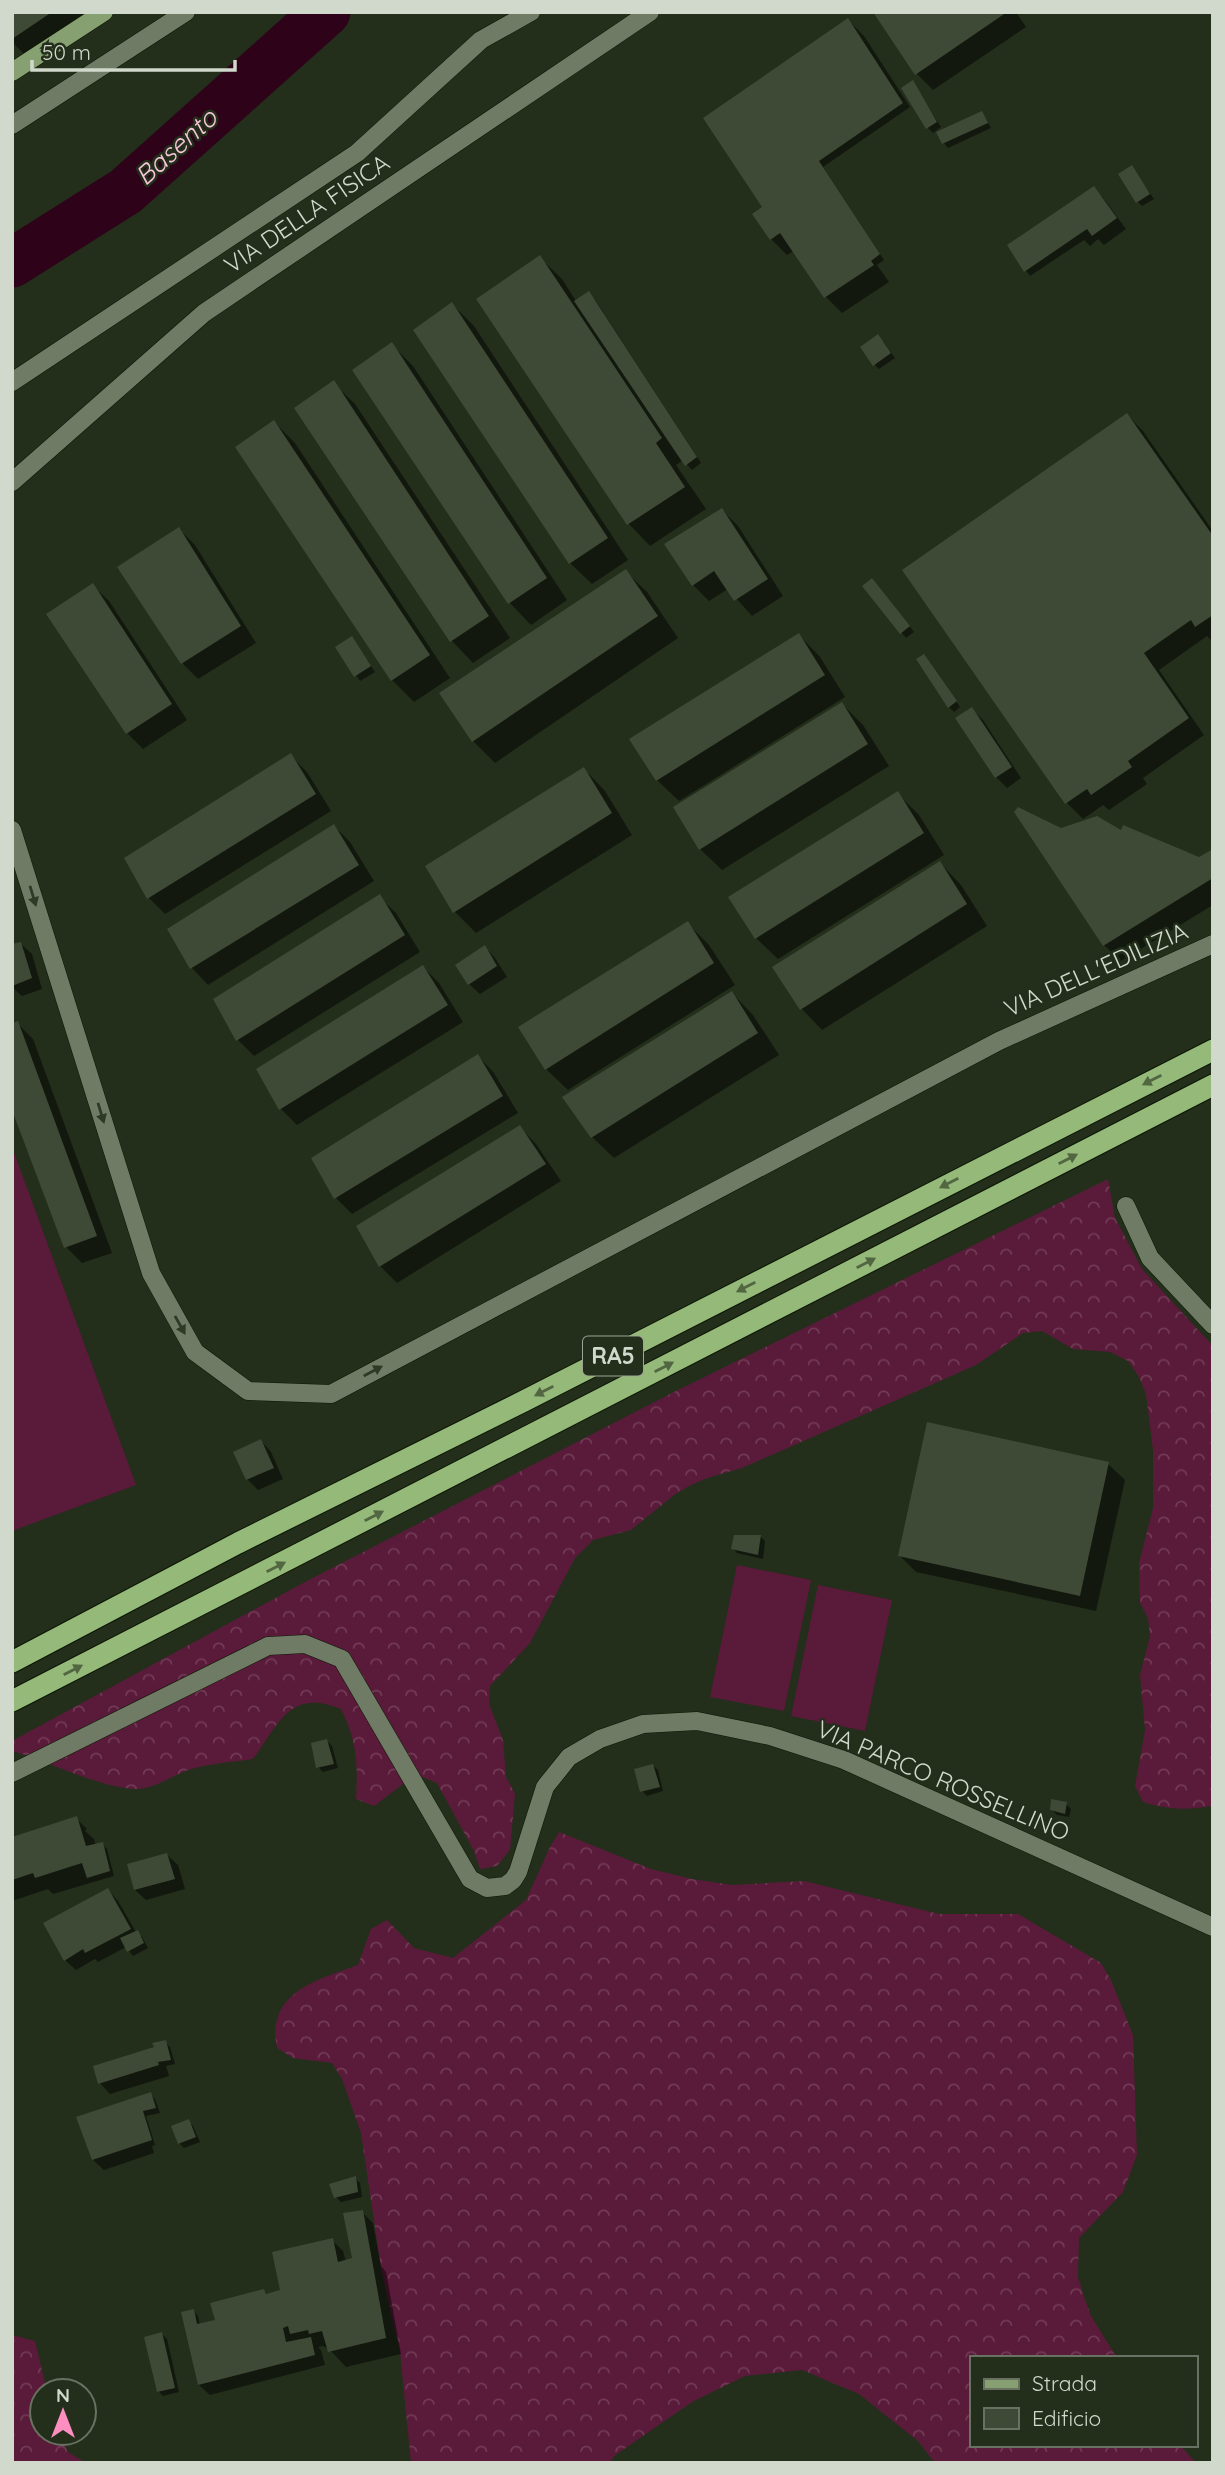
<svg xmlns="http://www.w3.org/2000/svg" width="1225" height="2475" viewBox="0 0 1225 2475" font-family="Quicksand,sans-serif">
<style>
.forest{fill:url(#forest-crowns)}
.pitch{fill:#5a1a3a}
.shadow{fill:#0007}
.lines{fill:none;stroke-linecap:round;stroke-linejoin:round}
.river{stroke:#2e0319;stroke-width:49}
.building{fill:#3f4a36}
.minor-casing{stroke:#0c1605;stroke-width:19}
.major-casing{stroke:#0c1605;stroke-width:19}
.highway-casing{stroke:#0c1605;stroke-width:23}
.minor{stroke:#6f7b65;stroke-width:18}
.major{stroke:#86a071;stroke-width:18}
.highway{stroke:#95b979;stroke-width:21}
.oneway{fill:#2e3a26}
.oneway2{fill:#516641}
.labels{text-anchor:middle;stroke-width:5;stroke-linejoin:round;paint-order:stroke}
.shield{fill:#232e1b;stroke:#9da597;stroke-width:2}
.shield-label{font-size:23px;font-weight:bold;fill:#d1d8cc}
.street-label{font-size:24px;fill:#d1d8cc;stroke:#232e1b}
.water-label{font-size:26px;font-style:italic;fill:#f9c7da;stroke:#232e1b}
</style>
<defs>
<pattern id="forest-crowns" width="20" height="18" patternUnits="userSpaceOnUse" patternTransform="scale(1.75)"><rect width="20" height="18" fill="#5a1a3a"/><path d="M2 6a3 3 0 1 1 6 0M12 15a3 3 0 1 1 6 0" fill="none" stroke="#713b55"/></pattern>
</defs>
<rect width="100%" height="100%" fill="#232e1b"/>
<g class="forest">
<path d="M 1108,1179 L 1115,1218 L 1142,1269 L 1213,1346 L 1213,1806 C 1185,1810 1169,1810 1143,1802 L 1135,1786 L 1145,1730 L 1140,1675 L 1150,1636 L 1148,1618 L 1140,1603 L 1139,1563 L 1153,1508 L 1153,1450 L 1146,1394 L 1139,1377 L 1128,1361 L 1110,1352 L 1073,1349 L 1042,1331 L 1023,1333 L 976,1365 L 742,1468 L 707,1478 L 689,1486 L 674,1495 L 631,1530 L 593,1540 L 575,1558 L 530,1643 L 490,1686 L 489,1704 L 503,1740 L 506,1777 L 515,1794 L 510,1850 L 497,1866 L 480,1869 L 474,1851 L 437,1783 L 420,1776 L 403,1784 L 374,1806 L 356,1799 C 358,1764 357,1741 341,1709 C 290,1688 279,1723 253,1759 C 234,1762 214,1763 195,1768 C 178,1772 163,1784 145,1788 C 114,1795 46,1760 12,1751 L 12,1741 L 305,1582 L 674,1392 Z"/>
<path d="M 559,1832 L 651,1869 L 692,1879 L 732,1885 L 804,1881 L 939,1914 L 1018,1914 L 1101,1963 L 1111,1980 L 1133,2035 L 1137,2155 L 1123,2192 L 1079,2238 L 1078,2277 L 1084,2297 L 1091,2316 L 1117,2358 L 971,2358 L 971,2445 L 1180,2445 L 1196,2463 L 935,2463 L 918,2441 L 859,2394 L 802,2370 L 745,2376 L 692,2402 L 614,2456 L 610,2463 L 411,2463 L 400,2352 L 381,2268 L 361,2133 L 342,2079 L 332,2063 L 293,2058 L 277,2048 C 266,1992 317,1980 358,1965 L 371,1929 L 387,1920 L 414,1948 L 453,1958 L 526,1900 L 549,1849 Z"/>
<polygon points="12,2335 35,2341 47,2391 42,2391 42,2433 58,2433 68,2452 86,2463 12,2463"/>
</g>
<g class="pitch">
<polygon points="12,1147 136,1485 12,1531"/>
<polygon points="737,1565 811,1580 784,1711 710,1697"/>
<polygon points="818,1585 892,1600 865,1731 791,1716"/>
</g>
<g class="shadow">
<polygon points="12,12 93,12 26,56 12,42"/>
<polygon points="875,12 1016,12 1026,27 933,90 917,74"/>
<polygon points="848,20 864,36 910,107 823,167 884,260 877,265 889,282 842,313 826,297 794,251 787,255 771,239 765,208"/>
<polygon points="912,82 941,127 933,133 928,128"/>
<polygon points="982,113 991,128 948,148 944,143"/>
<polygon points="1132,168 1154,199 1142,206 1138,202"/>
<polygon points="1094,188 1104,199 1126,229 1104,245 1098,239 1090,246 1084,240 1030,276 1009,246"/>
<polygon points="540,258 562,279 576,301 594,298 701,463 692,470 683,460 676,465 706,509 650,546 629,524 479,299"/>
<polygon points="452,304 474,326 628,560 592,584 570,563"/>
<polygon points="883,341 895,358 879,369 874,364"/>
<polygon points="391,344 413,366 567,600 531,625 510,603 355,370"/>
<polygon points="333,383 355,404 510,638 473,663 452,641 297,408"/>
<polygon points="1127,415 1143,431 1213,531 1213,642 1207,636 1159,670 1204,735 1143,778 1147,784 1109,810 1103,805 1083,819 1067,803 904,570"/>
<polygon points="274,422 295,443 450,678 414,702 392,680 237,448"/>
<polygon points="722,510 738,526 783,596 752,616 728,589 709,601 693,585"/>
<polygon points="179,529 195,545 256,643 198,679 182,663"/>
<polygon points="625,571 647,592 678,638 495,763 473,741"/>
<polygon points="92,585 109,601 187,720 143,749 127,733"/>
<polygon points="877,585 914,632 906,638 864,586"/>
<polygon points="799,635 820,657 845,697 679,801 657,780"/>
<polygon points="352,638 375,672 360,681 337,647"/>
<polygon points="929,662 960,707 954,712 949,707"/>
<polygon points="842,704 863,725 889,766 722,870 700,849"/>
<polygon points="972,709 983,720 1021,778 1007,788 996,777"/>
<polygon points="291,756 307,772 331,811 165,914 149,898 126,859"/>
<polygon points="584,769 605,791 632,835 476,933 455,912"/>
<polygon points="897,793 919,815 944,855 778,959 756,938"/>
<polygon points="334,826 350,842 374,881 208,985 192,968 170,929"/>
<polygon points="1122,832 1199,859 1213,852 1213,905 1121,961 1104,945"/>
<polygon points="940,863 961,885 987,926 822,1030 801,1008"/>
<polygon points="379,897 396,913 420,952 254,1056 237,1039"/>
<polygon points="688,924 709,945 735,985 568,1090 546,1069"/>
<polygon points="21,944 32,954 42,989 22,996 12,987 12,946"/>
<polygon points="485,947 495,958 507,977 480,994 469,984"/>
<polygon points="423,967 439,983 463,1022 297,1125 281,1109 258,1069"/>
<polygon points="732,993 753,1015 779,1055 614,1158 592,1137"/>
<polygon points="17,1023 33,1039 112,1253 82,1263 66,1247"/>
<polygon points="478,1056 494,1073 518,1113 352,1214 336,1198"/>
<polygon points="520,1127 536,1144 561,1181 397,1283 380,1266 358,1227"/>
<polygon points="261,1441 271,1452 283,1479 258,1490 247,1479"/>
<polygon points="1108,1464 1125,1480 1096,1611 916,1572 899,1555"/>
<polygon points="760,1536 765,1541 763,1559 737,1553 733,1548"/>
<polygon points="327,1741 332,1746 338,1768 323,1772 318,1767"/>
<polygon points="653,1766 658,1770 663,1791 647,1796 642,1791"/>
<polygon points="1066,1804 1071,1809 1069,1817 1057,1815 1052,1810"/>
<polygon points="76,1818 87,1829 85,1831 94,1839 96,1846 102,1844 107,1849 114,1876 53,1894 48,1889 12,1901 12,1839"/>
<polygon points="167,1855 178,1865 185,1889 146,1900 135,1890"/>
<polygon points="108,1890 118,1901 136,1932 142,1937 148,1948 133,1956 126,1947 98,1962 95,1959 76,1970 65,1960"/>
<polygon points="165,2042 170,2047 175,2064 166,2066 169,2076 110,2094 100,2083"/>
<polygon points="150,2094 155,2099 160,2113 146,2116 155,2145 152,2146 154,2153 104,2170 93,2160"/>
<polygon points="188,2121 193,2126 200,2142 184,2148 179,2143"/>
<polygon points="355,2178 360,2183 362,2197 341,2202 336,2197"/>
<polygon points="362,2212 373,2223 381,2266 386,2272 401,2354 346,2367 329,2349 323,2346 318,2347 321,2350 325,2365 210,2395 199,2385 194,2311 198,2316 200,2325 217,2321 264,2291 268,2295 280,2292 332,2240 343,2251 346,2262 355,2259"/>
<polygon points="162,2334 167,2339 179,2392 163,2396 158,2391"/>
</g>
<g class="lines">
<polyline class="river" points="12,263 126,191 326,12"/>
</g>
<g class="building">
<polygon points="12,12 52,12 12,39"/>
<polygon points="873,12 1007,12 915,75"/>
<polygon points="848,18 903,103 819,161 880,254 871,261 874,265 824,298 780,233 770,240 752,214 762,207 703,118"/>
<polygon points="913,80 937,122 926,129 901,88"/>
<polygon points="982,111 988,123 942,144 936,132"/>
<polygon points="1132,165 1150,194 1136,203 1118,174"/>
<polygon points="1094,186 1117,218 1092,236 1087,229 1024,272 1007,245"/>
<polygon points="540,255 662,438 656,443 685,487 627,525 476,299"/>
<polygon points="589,291 697,457 685,466 574,301"/>
<polygon points="452,302 608,538 569,564 413,330"/>
<polygon points="878,334 891,353 873,366 860,347"/>
<polygon points="392,342 547,578 508,604 352,370"/>
<polygon points="334,380 489,616 450,642 294,408"/>
<polygon points="1127,413 1213,536 1213,615 1195,627 1191,620 1144,653 1189,718 1128,761 1132,767 1091,795 1087,789 1065,804 902,570"/>
<polygon points="274,420 430,655 391,681 235,447"/>
<polygon points="722,508 768,579 734,601 714,571 692,586 664,544"/>
<polygon points="179,527 241,626 181,664 117,567"/>
<polygon points="626,569 658,616 472,742 439,693"/>
<polygon points="872,578 910,626 900,634 862,586"/>
<polygon points="93,583 172,704 126,734 46,614"/>
<polygon points="799,633 825,675 656,781 629,739"/>
<polygon points="352,636 371,666 354,677 335,647"/>
<polygon points="924,654 957,701 948,708 916,659"/>
<polygon points="842,702 868,744 699,850 673,807"/>
<polygon points="972,707 1012,767 995,778 955,718"/>
<polygon points="291,753 316,794 147,899 124,858"/>
<polygon points="584,767 612,813 453,913 425,866"/>
<polygon points="898,791 924,833 755,939 728,897"/>
<polygon points="1018,807 1061,828 1097,816 1121,830 1123,825 1199,857 1213,849 1213,878 1103,946 1014,812"/>
<polygon points="334,824 359,865 190,969 167,929"/>
<polygon points="940,861 967,904 800,1010 772,967"/>
<polygon points="380,894 405,935 236,1041 213,999"/>
<polygon points="688,921 714,963 545,1070 518,1027"/>
<polygon points="21,942 32,978 12,986 12,944"/>
<polygon points="485,945 497,966 468,985 455,965"/>
<polygon points="423,965 448,1005 279,1110 256,1069"/>
<polygon points="732,991 758,1033 591,1138 562,1097"/>
<polygon points="18,1021 97,1236 64,1248 12,1110 12,1023"/>
<polygon points="478,1054 503,1096 334,1199 311,1158"/>
<polygon points="520,1125 546,1164 379,1267 356,1226"/>
<polygon points="927,1422 1109,1462 1080,1596 898,1556"/>
<polygon points="261,1439 274,1468 246,1480 233,1452"/>
<polygon points="734,1535 761,1535 758,1555 731,1549"/>
<polygon points="327,1739 334,1764 316,1768 311,1743"/>
<polygon points="653,1764 660,1787 640,1792 634,1769"/>
<polygon points="1051,1799 1067,1802 1065,1814 1050,1810"/>
<polygon points="77,1816 86,1846 103,1842 110,1871 87,1878 82,1863 35,1878 33,1873 12,1880 12,1837"/>
<polygon points="167,1853 175,1879 134,1890 127,1864"/>
<polygon points="108,1888 131,1929 85,1953 83,1949 64,1961 43,1923"/>
<polygon points="138,1930 144,1943 127,1952 120,1938"/>
<polygon points="166,2040 171,2060 158,2062 159,2065 98,2084 93,2066 154,2047 152,2043"/>
<polygon points="151,2092 156,2108 143,2111 152,2140 92,2160 76,2117"/>
<polygon points="189,2119 196,2137 178,2144 171,2126"/>
<polygon points="356,2176 358,2192 334,2198 329,2184"/>
<polygon points="363,2210 386,2338 328,2352 322,2331 309,2334 308,2330 290,2334 288,2326 283,2328 286,2342 311,2337 315,2355 198,2385 181,2312 194,2309 197,2324 215,2320 210,2303 264,2289 266,2294 280,2290 272,2252 333,2238 338,2262 352,2258 343,2213"/>
<polygon points="162,2332 175,2388 157,2392 144,2337"/>
</g>
<g class="lines">
<g class="minor-casing">
<g id="minor">
<polyline points="12,125 186,12"/>
<polyline points="12,382 357,153 481,40 531,12"/>
<polyline points="12,482 204,313 650,12"/>
<polyline points="12,830 151,1273 195,1352 248,1391 331,1394 999,1041 1213,944"/>
<polyline points="1126,1206 1150,1258 1213,1325"/>
<polyline points="12,1773 268,1646 305,1644 342,1659 470,1879 487,1888 505,1886 513,1880 518,1872 545,1787 569,1757 600,1739 643,1724 697,1721 770,1736 844,1760 1213,1927"/>
</g>
</g>
<g class="major-casing">
<polyline id="major" points="12,72 104,12"/>
</g>
<g class="highway-casing">
<g id="highway">
<polyline points="12,1662 238,1543 524,1401 1213,1050"/>
<polyline points="12,1701 1213,1085"/>
</g>
</g>
<use href="#minor" class="minor"/>
<use href="#major" class="major"/>
<use href="#highway" class="highway"/>
</g>
<defs><path id="oneway-solid" d="M-6-.8H1V-3.2L6.5 0L1 3.2V.8H-6Z" transform="scale(1.75)"/></defs>
<g class="oneway">
<use href="#oneway-solid" transform="translate(33 896) rotate(73)"/>
<use href="#oneway-solid" transform="translate(101 1113) rotate(73)"/>
<use href="#oneway-solid" transform="translate(180 1325) rotate(61)"/>
<use href="#oneway-solid" transform="translate(373 1371) rotate(-28)"/>
</g>
<g class="oneway2">
<use href="#oneway-solid" transform="translate(1152 1080) rotate(153)"/>
<use href="#oneway-solid" transform="translate(1068 1159) rotate(-27)"/>
<use href="#oneway-solid" transform="translate(949 1183) rotate(153)"/>
<use href="#oneway-solid" transform="translate(866 1263) rotate(-27)"/>
<use href="#oneway-solid" transform="translate(746 1287) rotate(153)"/>
<use href="#oneway-solid" transform="translate(664 1367) rotate(-27)"/>
<use href="#oneway-solid" transform="translate(544 1391) rotate(153)"/>
<use href="#oneway-solid" transform="translate(374 1516) rotate(-27)"/>
<use href="#oneway-solid" transform="translate(276 1567) rotate(-27)"/>
<use href="#oneway-solid" transform="translate(73 1670) rotate(-27)"/>
</g>
<g class="labels">
<rect class="shield" x="583" y="1336.5" width="60" height="39" rx="5"/>
<g class="shield-label">
<text x="613" y="1364">RA5</text>
</g>
<g class="street-label">
<text transform="translate(307 214) rotate(-34)" y="8">VIA DELLA FISICA</text>
<text transform="translate(1096 970) rotate(-24)" y="8">VIA DELL'EDILIZIA</text>
<text transform="translate(943 1781) rotate(23)" y="8">VIA PARCO ROSSELLINO</text>
</g>
<g class="water-label">
<text transform="translate(176 147) rotate(-42)" y="9">Basento</text>
</g>
</g>
<rect width="1225" height="2475" fill="none" stroke="#d1d8cc" stroke-width="28"/>
<rect x="970" y="2356" width="228" height="91" fill="#232e1b" stroke="#697262" stroke-width="2"/>
<rect x="984" y="2379" width="35" height="10" fill="#86a071" stroke="#697262" stroke-width="2"/>
<text x="1032" y="2391" font-size="21" fill="#d1d8cc">Strada</text>
<rect x="984" y="2408" width="35" height="21" fill="#3f4a36" stroke="#697262" stroke-width="2"/>
<text x="1032" y="2426" font-size="21" fill="#d1d8cc">Edificio</text>
<g transform="translate(63 2412)"><circle r="33" fill="#232e1b" stroke="#697262" stroke-width="2"/>
<path d="M0-5L12 26L0 18L-12 26Z" fill="#fd8ebf"/>
<text y="-10" font-size="19" font-weight="bold" text-anchor="middle" fill="#d1d8cc">N</text>
</g>
<path d="M32 60v10h203v-10" fill="none" stroke="#d1d8cc" stroke-width="3.5"/>
<text x="42" y="60" font-size="21" fill="#d1d8cc" stroke="#232e1b" stroke-width="5" paint-order="stroke">50 m</text>
</svg>
